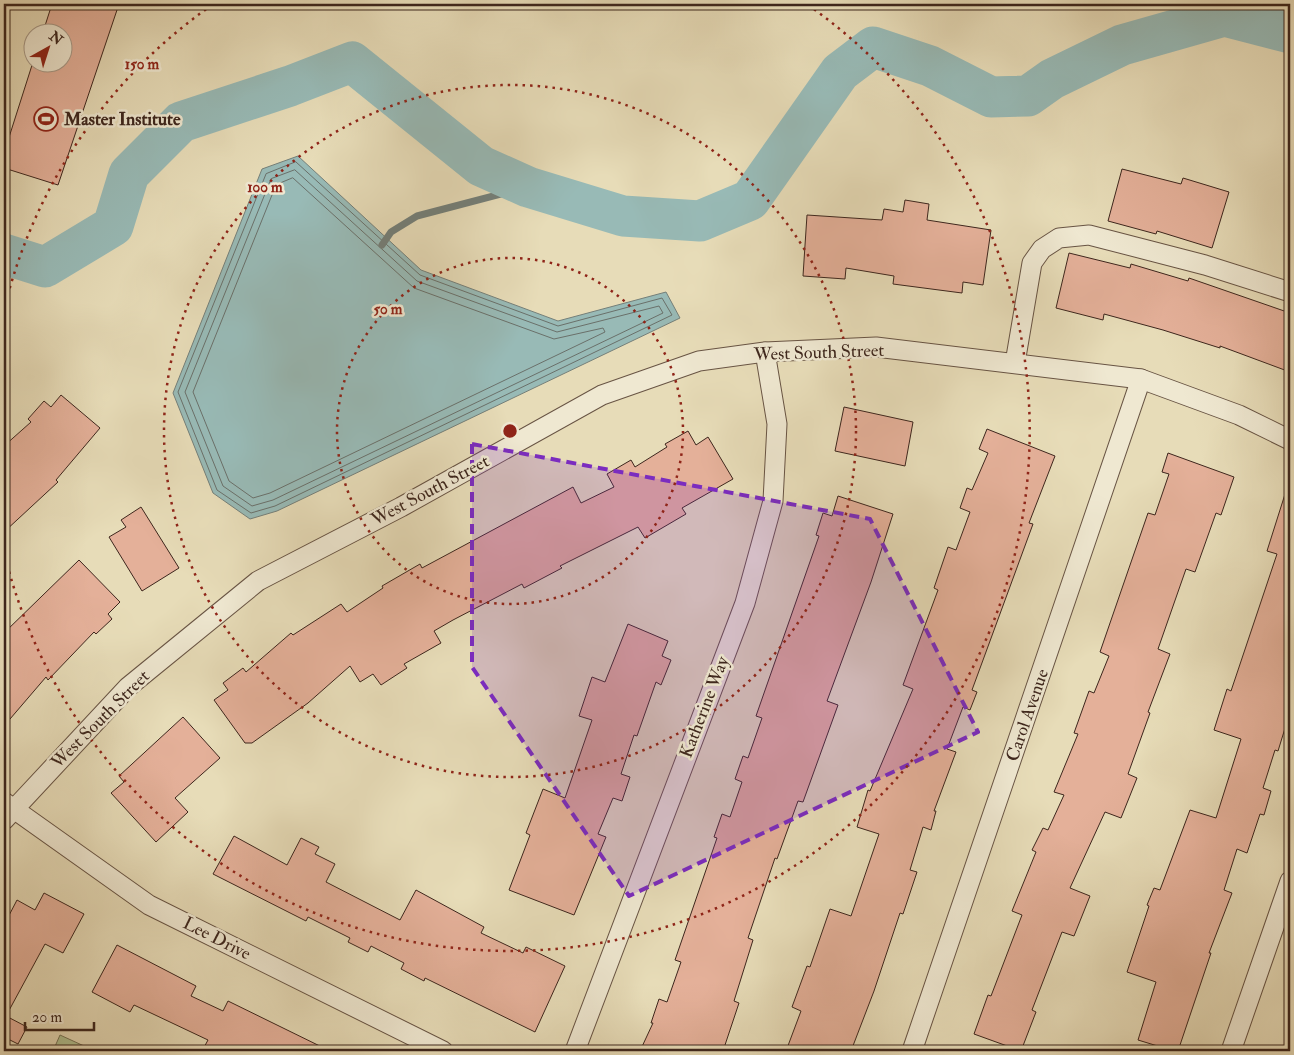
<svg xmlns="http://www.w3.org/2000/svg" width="1294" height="1055" viewBox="0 0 1294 1055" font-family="'IM FELL Double Pica',serif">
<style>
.green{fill:#b1c292;stroke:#777458}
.water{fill:#98bab6;stroke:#747f79}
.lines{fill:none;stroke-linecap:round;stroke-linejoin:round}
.shore{stroke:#6a706a;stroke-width:1}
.stream{stroke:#747f79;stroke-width:7}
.river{stroke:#98bab6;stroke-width:41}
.building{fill:#e4b099;stroke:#3d261d}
.street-casing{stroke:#685444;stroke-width:21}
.street{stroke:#efe8d1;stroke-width:19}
.marked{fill:#7b2cbf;fill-opacity:0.2;stroke:#7b2cbf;stroke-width:4;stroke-dasharray:10 6;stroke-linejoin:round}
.ring{fill:none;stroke:#8f2418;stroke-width:2.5;stroke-dasharray:2.5 5}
.labels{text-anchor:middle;stroke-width:5;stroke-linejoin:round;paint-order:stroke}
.poi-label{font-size:18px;font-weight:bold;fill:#3d261d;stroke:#efe8d1;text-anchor:start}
.street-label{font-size:18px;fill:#3d261d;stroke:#efe8d1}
.centre{fill:#8f2418;stroke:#efe8d1;stroke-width:2.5}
.ring-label{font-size:15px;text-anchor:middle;font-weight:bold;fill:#8f2418;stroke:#efe8d1;stroke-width:5;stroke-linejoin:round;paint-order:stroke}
</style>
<rect width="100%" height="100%" fill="#e7dcb8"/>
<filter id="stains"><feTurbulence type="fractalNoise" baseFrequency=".004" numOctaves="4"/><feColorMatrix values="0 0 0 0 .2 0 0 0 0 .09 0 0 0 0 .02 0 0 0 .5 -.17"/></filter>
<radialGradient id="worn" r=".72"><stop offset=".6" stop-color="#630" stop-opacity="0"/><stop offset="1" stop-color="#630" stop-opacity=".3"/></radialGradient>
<polygon class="green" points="60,1035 95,1051 53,1051"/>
<polygon class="water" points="298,156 421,270 558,321 666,292 680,318 277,511 250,519 213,493 173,393 262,169"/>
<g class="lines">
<g class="shore">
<polygon points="296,162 420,275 558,326 662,298 672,315 275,506 251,513 217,490 178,392 266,174"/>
<polygon points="295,170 417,281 557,332 659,306 663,313 273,500 252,506 223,486 185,392 271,179"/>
<polygon points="293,178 414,288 554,339 603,328 605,332 270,493 253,498 229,481 193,392 276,185"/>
</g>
<polyline class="stream" points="382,245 391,232 417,216 528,187"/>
<polyline class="river" points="4,254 45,267 113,226 129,174 181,122 290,86 352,62 481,166 528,187 623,216 700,221 750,200 840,72 873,47 930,66 991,97 1028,96 1052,79 1122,45 1224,16 1290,33"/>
</g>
<g class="building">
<polygon points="52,4 119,4 58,185 4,168 4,153 33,62 62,62 62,32 43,32"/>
<polygon points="1122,169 1181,184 1183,178 1229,192 1212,248 1157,231 1156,234 1108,221"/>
<polygon points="905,200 929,204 927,220 991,230 983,285 963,282 962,293 893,284 894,276 846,268 845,279 803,276 807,215 882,220 884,209 903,212"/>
<polygon points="1069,253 1130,268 1131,264 1188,281 1189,278 1290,313 1290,372 1220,346 1220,348 1163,330 1104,314 1103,320 1056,308"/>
<polygon points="61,395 100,428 56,480 58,482 4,532 4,446 31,422 28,419 44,401 51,407"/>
<polygon points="844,407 913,422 905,466 835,451"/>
<polygon points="987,429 1055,456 1029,523 1033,524 972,690 977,692 970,710 963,707 947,749 956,752 934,811 936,811 931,830 923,827 910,870 917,872 903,914 900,913 874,991 851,1051 786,1051 801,1011 792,1007 807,966 810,967 830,909 851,916 879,834 857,827 868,790 870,791 913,689 903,685 938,590 934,588 948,547 956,550 970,512 960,508 967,488 972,490 988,453 979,449"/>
<polygon points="688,431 696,445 708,437 733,479 682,508 686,514 645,538 638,527 560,566 562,568 524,588 522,584 453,620 434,631 441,643 404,664 407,668 381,685 373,674 360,682 350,666 308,703 252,743 245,743 214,700 228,690 223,683 243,668 246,672 291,633 293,635 341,604 347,612 383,588 382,586 420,564 422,568 573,487 581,503 614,487 607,474 631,460 635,467 667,447 665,444"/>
<polygon points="1168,453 1234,477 1221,515 1216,513 1195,572 1186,569 1158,649 1170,654 1148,712 1150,713 1128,774 1137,778 1121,818 1105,812 1070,888 1090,896 1074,936 1062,932 1032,1010 1036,1012 1021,1051 974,1034 988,995 991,996 1022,915 1012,911 1036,852 1032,850 1043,828 1048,830 1064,795 1054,792 1078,734 1074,733 1089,691 1094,693 1109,656 1100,652 1148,513 1155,515 1169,474 1162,472"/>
<polygon points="1286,491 1290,492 1290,712 1278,751 1275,750 1263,788 1271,791 1264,815 1260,814 1247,853 1237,849 1224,890 1232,893 1209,953 1211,953 1178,1051 1174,1051 1138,1040 1156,982 1127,972 1149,906 1147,905 1154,888 1160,890 1190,810 1216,818 1241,739 1214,730 1227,689 1231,691 1277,554 1267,551"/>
<polygon points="838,496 893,514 871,582 827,701 838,705 803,802 798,801 777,859 775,858 748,938 753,940 734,1001 739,1003 723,1051 640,1051 653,1023 651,1023 659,999 667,1002 681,962 675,960 717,838 714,837 722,814 730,817 742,782 735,779 743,756 748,758 762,718 756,716 819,536 816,535 823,513 832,516"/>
<polygon points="141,507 179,568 142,591 109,537 126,527 121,520"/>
<polygon points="79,560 120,602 108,614 112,619 96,634 94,632 48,680 46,677 4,726 4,633"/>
<polygon points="628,624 668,641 662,656 671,660 661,685 656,682 637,736 634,735 621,774 630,777 622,801 613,798 598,834 606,837 574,915 509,890 530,835 526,833 543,789 565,798 592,720 579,716 592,677 605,682"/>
<polygon points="183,717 220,758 175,798 188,812 156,842 111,793 124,782 119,776"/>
<polygon points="234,836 287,865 301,838 319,847 315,854 335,864 326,882 400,920 416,890 484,927 481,933 523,953 526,947 565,966 535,1032 425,978 424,981 401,969 404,963 371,946 368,952 348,942 350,938 308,917 306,921 213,874"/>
<polygon points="44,893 84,914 63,953 45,944 6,1016 27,1027 18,1044 4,1037 4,925 17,900 35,910"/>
<polygon points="117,945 196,986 191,996 223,1011 228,1001 330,1051 202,1051 208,1040 134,1005 130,1012 92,992"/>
</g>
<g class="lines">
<g class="street-casing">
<g id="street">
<polyline points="1015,363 1032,263 1042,249 1059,238 1089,235 1205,265 1290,292"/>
<polyline points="4,802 149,905 443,1051"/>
<polyline points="4,820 128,687 258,581 401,507 602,395 699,361 765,352 876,347 1141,379 1239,415 1290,440"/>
<polyline points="575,1051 745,603 773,501 777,424 765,352"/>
<polyline points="912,1051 1141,379"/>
<polyline points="1231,1051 1290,881"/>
</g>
</g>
<use href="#street" class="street"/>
</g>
<path class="marked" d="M 472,444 L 870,519 L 978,732 L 629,896 L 472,667 Z"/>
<g class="ring">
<circle cx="510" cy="431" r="173"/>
<circle cx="510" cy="431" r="346"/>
<path d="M4 310A520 520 0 0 1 212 5M808 5A520 520 0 1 1 4 552"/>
</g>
<defs>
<g id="stadium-ring" transform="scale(1.25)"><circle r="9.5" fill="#efe8d1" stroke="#8f2418" stroke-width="1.5"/><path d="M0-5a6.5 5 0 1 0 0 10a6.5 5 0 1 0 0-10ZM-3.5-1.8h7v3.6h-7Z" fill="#8f2418"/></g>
</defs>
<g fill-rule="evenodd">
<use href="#stadium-ring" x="46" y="119"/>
</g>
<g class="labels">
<g class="poi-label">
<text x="64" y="125">Master Institute</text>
</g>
<g class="street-label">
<text transform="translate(819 352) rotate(-2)" y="6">West South Street</text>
<text transform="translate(430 490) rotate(-28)" y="6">West South Street</text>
<text transform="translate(704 707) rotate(-69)" y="6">Katherine Way</text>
<text transform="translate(1027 715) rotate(-71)" y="6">Carol Avenue</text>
<text transform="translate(100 719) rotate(-45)" y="6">West South Street</text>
<text transform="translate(217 938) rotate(27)" y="6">Lee Drive</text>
</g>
</g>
<circle cx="510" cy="431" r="8" class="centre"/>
<g class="ring-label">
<text x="142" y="69">150 m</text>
<text x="265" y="192">100 m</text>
<text x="388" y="314">50 m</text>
</g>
<rect width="1294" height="1055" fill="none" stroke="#e7dcb8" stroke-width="20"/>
<rect x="5" y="5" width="1284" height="1045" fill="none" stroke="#3d261d" stroke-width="2.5"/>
<rect x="10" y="10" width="1274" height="1035" fill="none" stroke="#3d261d"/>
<g transform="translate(48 48) rotate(39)"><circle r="24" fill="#efe8d1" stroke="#a89a89"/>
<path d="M0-4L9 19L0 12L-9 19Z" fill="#8f2418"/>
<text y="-8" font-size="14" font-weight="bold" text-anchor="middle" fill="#3d261d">N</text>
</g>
<path d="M25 1022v8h69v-8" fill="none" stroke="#3d261d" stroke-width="2.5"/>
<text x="32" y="1022" font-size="15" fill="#3d261d" stroke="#efe8d1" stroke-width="4" paint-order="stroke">20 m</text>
<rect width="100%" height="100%" filter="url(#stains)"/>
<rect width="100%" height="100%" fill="url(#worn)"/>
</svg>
